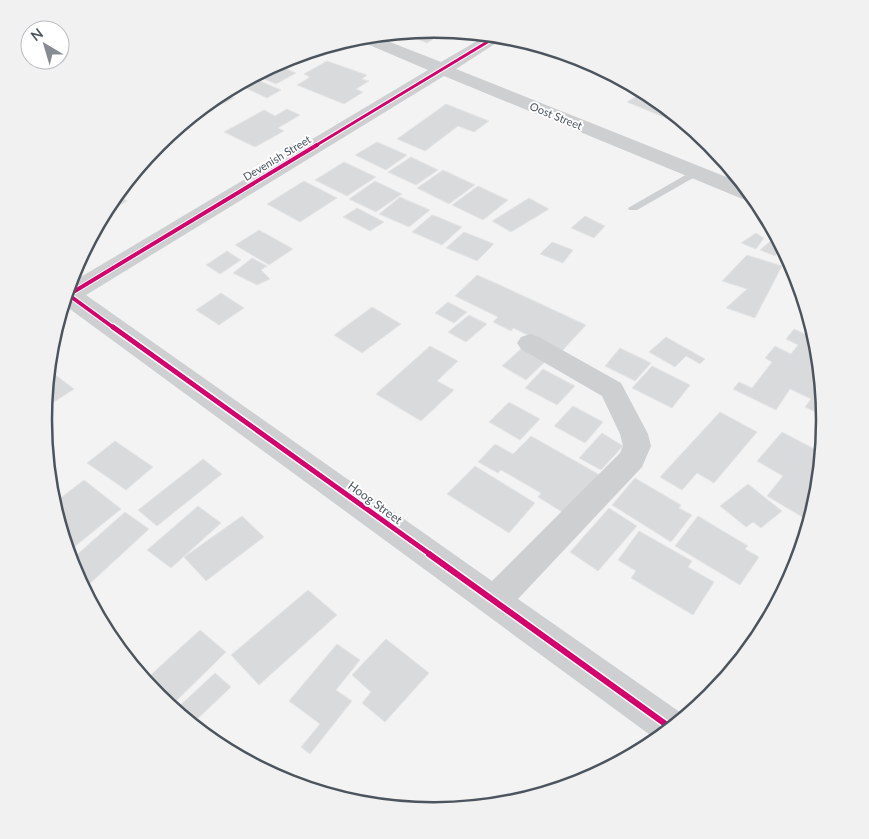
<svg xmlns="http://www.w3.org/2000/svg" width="869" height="839" viewBox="0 0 869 839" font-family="Lato,sans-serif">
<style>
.building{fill:#d9dadc;stroke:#e5e5e5}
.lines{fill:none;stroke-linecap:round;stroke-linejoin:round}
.service{fill:#cdcfd1;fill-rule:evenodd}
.minor{fill:#cdcfd1;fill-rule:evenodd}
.cycleway-far3-casing{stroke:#fff;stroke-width:5}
.cycleway-far2-casing{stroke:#fff;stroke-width:6}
.cycleway-far1-casing{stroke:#fff;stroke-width:8}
.cycleway-casing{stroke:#fff;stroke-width:9}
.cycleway-far3{stroke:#d6006c;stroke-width:3}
.cycleway-far2{stroke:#d6006c;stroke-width:4}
.cycleway-far1{stroke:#d6006c;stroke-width:5}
.cycleway{stroke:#d6006c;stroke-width:6}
.labels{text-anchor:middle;stroke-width:4;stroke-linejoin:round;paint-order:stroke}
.far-street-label{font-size:11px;fill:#4c555e;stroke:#fff}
.street-label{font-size:12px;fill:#4c555e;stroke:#fff}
.rim{fill:none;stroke:#4c555e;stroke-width:2.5}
</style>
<rect width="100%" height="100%" fill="#f3f3f3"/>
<g class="building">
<polygon points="427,29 441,34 427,43 401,32"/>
<polygon points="330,45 307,56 301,53 329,45"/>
<polygon points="559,51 584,59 593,63 590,65 557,52"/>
<polygon points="327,61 367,75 362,79 369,81 356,89 363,92 344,104 297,85 310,77 304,74"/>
<polygon points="275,64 296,73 276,84 254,75"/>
<polygon points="251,77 281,90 267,98 237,84"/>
<polygon points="222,92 234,98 191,120 189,118"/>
<polygon points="640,94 655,98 665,106 663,108 667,108 693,129 627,102"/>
<polygon points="446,104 489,121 474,132 458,126 425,151 397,139"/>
<polygon points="287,109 300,115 278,128 284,131 255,147 224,132 264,110 275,116"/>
<polygon points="377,142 407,155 386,170 355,155"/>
<polygon points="411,157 438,170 416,185 388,172"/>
<polygon points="344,162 376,177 347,196 315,180"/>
<polygon points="443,170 475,185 449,204 417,188"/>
<polygon points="304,181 337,198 300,222 267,204"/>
<polygon points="375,181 402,194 376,212 349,199"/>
<polygon points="478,186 508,200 483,220 452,205"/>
<polygon points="116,194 127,201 103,215 110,202"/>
<polygon points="400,197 430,210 409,227 379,214"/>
<polygon points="529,198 549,209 511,232 492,221"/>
<polygon points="357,208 384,222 370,231 343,217"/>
<polygon points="432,215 438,217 462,227 442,245 412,232"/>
<polygon points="585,216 605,226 594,238 571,228"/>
<polygon points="259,230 293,249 269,265 235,245"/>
<polygon points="464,232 494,244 477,261 446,248"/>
<polygon points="756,233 764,238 756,249 741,243"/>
<polygon points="774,238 780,241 783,247 775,256 760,250"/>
<polygon points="552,242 573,250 563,263 540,254"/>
<polygon points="227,251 241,260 220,274 206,265"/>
<polygon points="747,255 782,266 755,318 726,308 747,289 722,281"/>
<polygon points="252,258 267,266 261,270 270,279 257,285 233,273"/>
<polygon points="477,275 502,286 586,325 562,351 513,328 511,331 493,322 498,317 455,296"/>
<polygon points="221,293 244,308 219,325 196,310"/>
<polygon points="448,302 467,312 454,323 435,313"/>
<polygon points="372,307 401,324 362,353 334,335"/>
<polygon points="469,315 487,324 466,342 448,332"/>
<polygon points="794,329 816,339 820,362 816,361 813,366 820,369 825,421 816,416 818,413 805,407 811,399 790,389 776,410 733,389 739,382 752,388 772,362 765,358 775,346 791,354 798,345 786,339"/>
<polygon points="666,337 705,359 700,364 686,356 675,367 649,352"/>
<polygon points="430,346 458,361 437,381 454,390 421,421 376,394"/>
<polygon points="523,347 547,360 526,380 502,366"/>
<polygon points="620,348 651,363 635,381 605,366"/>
<polygon points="652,366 690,385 672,408 632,388"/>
<polygon points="543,369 575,386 557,405 525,388"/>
<polygon points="49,370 74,389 51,404 46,400"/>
<polygon points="509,402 540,419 520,440 489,422"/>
<polygon points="573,406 603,422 585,443 554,426"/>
<polygon points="720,412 757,432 714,483 697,473 682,490 660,477"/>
<polygon points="782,432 822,453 818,496 809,521 767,496 783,476 757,461"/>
<polygon points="602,433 623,446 601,470 579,458"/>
<polygon points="531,436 600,475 567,515 538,497 541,493 501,470 498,473 478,462 495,444 513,454"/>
<polygon points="115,441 153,467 126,490 87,463"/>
<polygon points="203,459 222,474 157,526 138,510"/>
<polygon points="475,466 535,503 509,533 447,494"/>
<polygon points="635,478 681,505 679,508 692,515 671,542 612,505"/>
<polygon points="84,480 121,509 68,552 54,503"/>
<polygon points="748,484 782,511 761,528 753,522 746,527 720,506"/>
<polygon points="198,506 221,523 171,568 147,550"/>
<polygon points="609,508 637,526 598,571 570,552"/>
<polygon points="125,512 149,529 84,589 71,560"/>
<polygon points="242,516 264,537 206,581 184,557"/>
<polygon points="698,516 748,546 745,549 759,557 740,585 675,546"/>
<polygon points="639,531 692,561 688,567 714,582 693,615 631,578 636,571 618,560"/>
<polygon points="308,590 337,615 259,685 231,655"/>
<polygon points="200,630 226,652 171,706 158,696 145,680"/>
<polygon points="386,639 429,673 385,722 362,703 371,692 352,675"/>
<polygon points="337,644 360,660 336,690 352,701 310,754 301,747 320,724 289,701"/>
<polygon points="215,673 231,687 192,724 175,710"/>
</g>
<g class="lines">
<polygon class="service" points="696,169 701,172 700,174 637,210 629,210 628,208"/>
<polygon class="minor" points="489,34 507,36 456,69 744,184 758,200 745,200 444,76 86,295 492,581 620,453 623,446 620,434 602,396 521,349 517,343 521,337 530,334 539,337 621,383 648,434 651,446 642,467 518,599 684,715 685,717 657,740 63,304 69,284 428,70 353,38 372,35 441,62"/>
<g class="cycleway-far3-casing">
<polyline id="cycleway-far3" points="315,146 499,35"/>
</g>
<g class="cycleway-far2-casing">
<g id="cycleway-far2">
<polyline points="66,293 114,328"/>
<polyline points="65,297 317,145"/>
</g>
</g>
<g class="cycleway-far1-casing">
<polyline id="cycleway-far1" points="113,327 431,555"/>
</g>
<g class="cycleway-casing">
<polyline id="cycleway" points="429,554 671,728"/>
</g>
<use href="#cycleway-far3" class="cycleway-far3"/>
<use href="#cycleway-far2" class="cycleway-far2"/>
<use href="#cycleway-far1" class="cycleway-far1"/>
<use href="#cycleway" class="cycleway"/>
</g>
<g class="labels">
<g class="far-street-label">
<text transform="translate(556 116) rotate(22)" y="4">Oost Street</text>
<text transform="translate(277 158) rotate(-31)" y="4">Devenish Street</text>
</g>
<g class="street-label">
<text transform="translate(375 503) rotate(36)" y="4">Hoog Street</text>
</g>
</g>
<path d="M0 0H869V839H0ZM52 420a382 382 0 1 1 764 0a382 382 0 1 1-764 0Z" fill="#f1f1f2" fill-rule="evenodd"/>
<path class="rim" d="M52 420a382 382 0 1 1 764 0a382 382 0 1 1-764 0Z"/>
<g transform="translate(45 45) rotate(322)"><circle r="24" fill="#ffffff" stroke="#b7bbbf"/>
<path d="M0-4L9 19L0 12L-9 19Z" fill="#868c92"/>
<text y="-8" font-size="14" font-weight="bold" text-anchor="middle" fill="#4c555e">N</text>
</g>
</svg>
